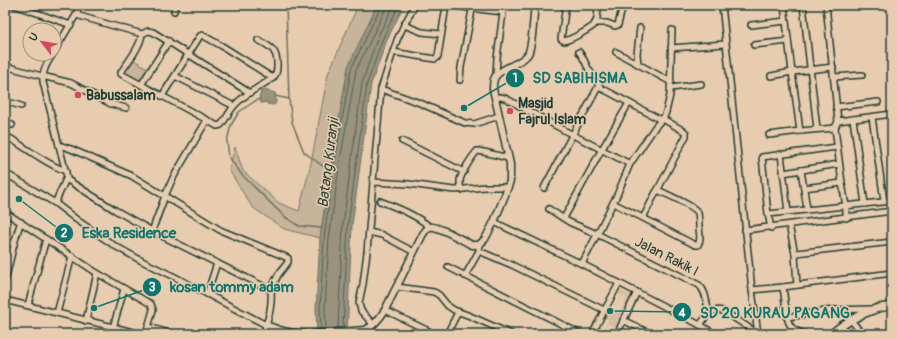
<svg xmlns="http://www.w3.org/2000/svg" width="897" height="339" viewBox="0 0 897 339" font-family="Pangolin,sans-serif">
<style>
.built{fill:#d4bda2;fill-rule:evenodd}
.green{fill:#c7b49a;stroke:#737867}
.water{fill:#99937e;stroke:#687160}
.lines{fill:none;stroke-linecap:round;stroke-linejoin:round}
.shore{stroke:#505f52;stroke-width:1}
.stream{stroke:#687160;stroke-width:1.5}
.minor-casing{stroke:#1f3d34;stroke-width:8}
.tertiary-casing{stroke:#1f3d34;stroke-width:9}
.secondary-casing{stroke:#1f3d34;stroke-width:10}
.minor{stroke:#e8ccaf;stroke-width:5}
.tertiary{stroke:#e8ccaf;stroke-width:6}
.secondary{stroke:#e8ccaf;stroke-width:7}
.poi-dot{fill:#d1495b;stroke:#e8ccaf;stroke-width:1.5}
.labels{text-anchor:middle;stroke-width:3;stroke-linejoin:round;paint-order:stroke}
.poi-label{font-size:14px;font-weight:bold;fill:#1f3d34;stroke:#e8ccaf;text-anchor:start}
.street-label{font-size:14px;fill:#1f3d34;stroke:#e8ccaf}
.water-label{font-size:15px;font-style:italic;fill:#2b463b;stroke:#e8ccaf}
.leader{fill:none;stroke:#0f766e;stroke-width:1.5}
.callout-dot{fill:#0f766e;stroke:#e8ccaf;stroke-width:1.5}
.mark-label{font-size:12px;text-anchor:middle;font-weight:bold;fill:#fff}
.callout-label{font-size:15px;text-anchor:middle;font-weight:bold;fill:#0f766e;stroke:#e8ccaf;stroke-width:3;stroke-linejoin:round;paint-order:stroke}
</style>
<rect width="100%" height="100%" fill="#e8ccaf"/>
<filter id="ink" filterUnits="userSpaceOnUse"><feTurbulence type="fractalNoise" baseFrequency=".025" numOctaves="2"/><feDisplacementMap in="SourceGraphic" scale="8" xChannelSelector="R" yChannelSelector="G"/><feConvolveMatrix kernelMatrix="1 2 1 2 8 2 1 2 1" color-interpolation-filters="sRGB"/></filter>
<g filter="url(#ink)">
<path class="built" d="M 614,287 L 632,296 L 613,334 L 611,334 L 615,327 L 608,323 L 603,334 L 601,334 L 609,320 L 602,316 L 594,332 L 596,334 L 592,334 ZM 614,292 L 621,295 L 613,310 L 607,306 ZM 622,295 L 627,298 L 620,312 L 614,309 Z"/>
<g class="green">
<polygon points="358,5 377,5 348,67 331,166 320,238 284,229 252,207 229,170 235,147 243,171 279,203 299,211 311,163 328,74"/>
<polygon points="132,59 149,69 140,83 124,73"/>
</g>
<g class="water">
<polygon points="377,5 404,5 387,40 371,84 352,225 347,334 317,334 316,309 320,238 331,166 348,67"/>
<path d="M 264,90 L 275,93 L 276,103 L 275,104 L 273,105 L 267,104 L 267,102 L 261,103 C 258,99 260,95 261,91 Z"/>
</g>
<g class="lines">
<g class="shore">
<polyline points="338,328 343,224 362,83 378,36 394,5"/>
<polyline points="343,328 348,225 367,84 383,38 399,5"/>
<polyline points="321,329 320,309 324,238 334,166 351,69 380,8 381,5"/>
<polyline points="326,329 325,309 329,239 339,167 356,70 385,10 386,5"/>
</g>
<g class="stream">
<polyline points="286,5 289,99 292,122 304,152 324,167 331,169"/>
<polyline points="275,96 289,99"/>
<polyline points="260,99 255,101 239,112 231,125 227,141 229,157 242,175 285,217 299,226 322,228"/>
</g>
<g class="minor-casing">
<g id="minor">
<polyline points="14,5 71,25"/>
<polyline points="444,5 503,12"/>
<path d="M 566,5 L 561,39 L 564,41 C 570,40 591,29 595,24 C 598,19 598,11 598,5"/>
<polyline points="722,5 752,290 758,334"/>
<polyline points="784,5 792,72 800,131"/>
<polyline points="803,5 817,129"/>
<polyline points="826,5 838,121 835,128 842,183 846,206 846,218"/>
<polyline points="174,11 175,5"/>
<polyline points="76,15 142,34 148,31 153,32 250,93"/>
<polyline points="595,23 607,23 615,26 618,25 623,5"/>
<polyline points="404,25 422,32 441,34"/>
<polyline points="751,25 786,21"/>
<polyline points="640,28 637,54 638,64 671,82"/>
<path d="M 142,34 C 141,46 128,62 121,72 L 121,74 L 207,120"/>
<polyline points="754,45 788,41"/>
<polyline points="671,48 725,44"/>
<polyline points="54,52 76,15 80,5"/>
<polyline points="393,52 435,59 437,58 438,56 446,6"/>
<polyline points="579,52 582,56 589,70 601,88"/>
<polyline points="616,52 638,64"/>
<path d="M 53,54 C 47,63 42,71 43,82 L 67,177 L 55,203"/>
<polyline points="5,66 42,76 71,83 111,104 126,108"/>
<polyline points="496,75 497,58 504,5"/>
<polyline points="175,76 234,106"/>
<polyline points="771,76 792,72 833,67"/>
<polyline points="834,77 862,75"/>
<polyline points="460,80 461,67 473,5"/>
<polyline points="141,85 169,41"/>
<polyline points="671,88 701,84"/>
<polyline points="381,89 420,103 465,123 474,124 499,116"/>
<polyline points="162,96 200,36 202,35 222,46 273,78"/>
<polyline points="495,98 500,97 505,98 573,135 630,164 617,195 582,264"/>
<polyline points="5,101 21,106"/>
<polyline points="836,107 878,102"/>
<polyline points="890,115 892,126"/>
<polyline points="872,117 884,201"/>
<polyline points="853,119 865,204"/>
<polyline points="838,121 892,114"/>
<polyline points="5,122 12,125"/>
<polyline points="769,135 800,131 835,128"/>
<path d="M 8,137 C 25,147 47,165 66,171"/>
<polyline points="402,141 464,172"/>
<polyline points="59,145 71,149 132,176 220,230 288,258 288,262 278,275 271,290"/>
<polyline points="781,154 788,212"/>
<polyline points="630,164 655,127 664,117 666,112 670,95 672,30"/>
<polyline points="801,170 807,209"/>
<path d="M 5,173 L 55,203 L 77,220 L 115,246 L 142,261 L 173,276 L 266,325 C 270,314 272,302 271,290 L 152,231 L 115,210 L 66,179"/>
<polyline points="783,173 839,164"/>
<polyline points="373,182 409,184 454,190 485,187 508,187"/>
<polyline points="544,188 598,87 605,90 661,120"/>
<polyline points="804,188 842,183"/>
<path d="M 461,190 C 460,187 460,184 460,180 C 462,172 471,158 477,151 L 484,152 L 508,158"/>
<polyline points="657,191 686,136 686,133 684,131 663,119"/>
<path d="M 380,201 C 398,208 416,215 430,227"/>
<path d="M 613,203 L 643,218 L 695,245 L 698,245 C 701,240 700,235 699,229 C 699,224 699,218 698,213 C 695,206 667,195 660,191 L 658,191 L 656,192 L 643,218"/>
<path d="M 549,209 L 569,222 L 597,234 L 699,285 C 707,292 706,304 709,313"/>
<polyline points="5,212 97,273 151,304 153,310 146,334"/>
<polyline points="768,214 892,201"/>
<polyline points="564,218 602,149 629,103"/>
<path d="M 494,222 L 582,264 L 700,325 C 706,316 713,306 725,312 L 757,333"/>
<polyline points="789,225 795,254"/>
<polyline points="771,228 768,214 762,157 837,147"/>
<polyline points="745,230 892,211"/>
<path d="M 152,231 L 165,196 L 173,178 L 207,120 L 217,126 L 221,125 C 226,119 229,112 234,106 C 244,94 260,87 273,78 C 276,75 277,71 277,67 C 278,50 271,47 258,40"/>
<polyline points="369,232 382,235 414,252"/>
<polyline points="5,242 14,244 19,227 21,222"/>
<polyline points="479,251 512,265 604,310"/>
<polyline points="448,267 581,334"/>
<polyline points="465,276 479,251 479,249"/>
<polyline points="5,281 14,244"/>
<polyline points="797,285 795,255 796,253 892,242"/>
<polyline points="397,287 434,292 439,295 448,306 454,310 470,316 511,334"/>
<polyline points="783,287 787,317 833,310 871,309"/>
<polyline points="752,290 783,287 892,273"/>
<polyline points="207,294 217,263"/>
<polyline points="5,300 141,334"/>
<polyline points="28,305 46,239"/>
<polyline points="385,310 435,334"/>
<polyline points="57,313 72,256"/>
<path d="M 787,317 C 790,329 794,330 805,334"/>
<polyline points="623,320 651,334"/>
<polyline points="851,320 862,334"/>
<polyline points="86,321 97,273"/>
<polyline points="373,324 361,311 359,303 363,284 367,252 381,89 397,40 404,25 415,5"/>
<polyline points="700,325 715,334"/>
<polyline points="148,327 173,334"/>
<polyline points="371,327 373,334"/>
<polyline points="113,328 124,289"/>
<polyline points="447,334 458,312"/>
<polyline points="592,334 619,283"/>
<polyline points="617,334 637,292"/>
</g>
</g>
<g class="tertiary-casing">
<g id="tertiary">
<path d="M 266,334 L 266,325 C 281,331 289,333 305,334"/>
<path d="M 312,334 L 365,330 C 374,326 380,318 385,310 L 423,234 C 425,231 427,228 430,227 C 437,225 464,241 472,245 L 479,245 L 485,239 L 494,222 L 505,195 L 510,181 L 510,164 L 493,89 C 493,85 493,80 495,77 C 500,68 522,64 528,54 C 533,45 533,17 535,5"/>
</g>
</g>
<g class="secondary-casing">
<path id="secondary" d="M 831,334 C 843,324 858,315 873,310 C 879,307 886,307 892,306"/>
</g>
<use href="#minor" class="minor"/>
<use href="#tertiary" class="tertiary"/>
<use href="#secondary" class="secondary"/>
</g>
</g>
<g class="poi-dot">
<circle cx="78" cy="95" r="4"/>
<circle cx="510" cy="111" r="4"/>
</g>
<g class="labels">
<g class="poi-label">
<text x="86" y="100">Babussalam</text>
<text x="518" y="108">Masjid<tspan x="518" dy="16">Fajrul Islam</tspan></text>
</g>
<g class="street-label">
<text transform="translate(667 256) rotate(27)" y="5">Jalan Rakik I</text>
</g>
<g class="water-label">
<text transform="translate(328 163) rotate(-83)" y="5">Batang Kuranji</text>
</g>
</g>
<path class="leader" d="M464 108L515 78M19 199L64 233M94 308L152 287M610 311L682 312"/>
<g class="callout-dot">
<circle cx="464" cy="108" r="4"/>
<circle cx="19" cy="199" r="4"/>
<circle cx="94" cy="308" r="4"/>
<circle cx="610" cy="311" r="4"/>
<circle cx="515" cy="78" r="10"/>
<circle cx="64" cy="233" r="10"/>
<circle cx="152" cy="287" r="10"/>
<circle cx="682" cy="312" r="10"/>
</g>
<g class="mark-label">
<text x="515" y="82">1</text>
<text x="64" y="237">2</text>
<text x="152" y="291">3</text>
<text x="682" y="317">4</text>
</g>
<g class="callout-label">
<text x="580" y="83">SD SABIHISMA</text>
<text x="129" y="238">Eska Residence</text>
<text x="232" y="292">kosan tommy adam</text>
<text x="775" y="318">SD 20 KURAU PAGANG</text>
</g>
<rect width="897" height="339" fill="none" stroke="#e8ccaf" stroke-width="20"/>
<rect x="10" y="10" width="877" height="319" fill="none" stroke="#1f3d34" stroke-width="1.5" filter="url(#ink)"/>
<g transform="translate(42 42) rotate(301)"><circle r="19" fill="#e8ccaf" stroke="#98937e"/>
<path d="M0-3L7 15L0 10L-7 15Z" fill="#d1495b"/>
<text y="-6" font-size="11" font-weight="bold" text-anchor="middle" fill="#1f3d34">U</text>
</g>
</svg>
